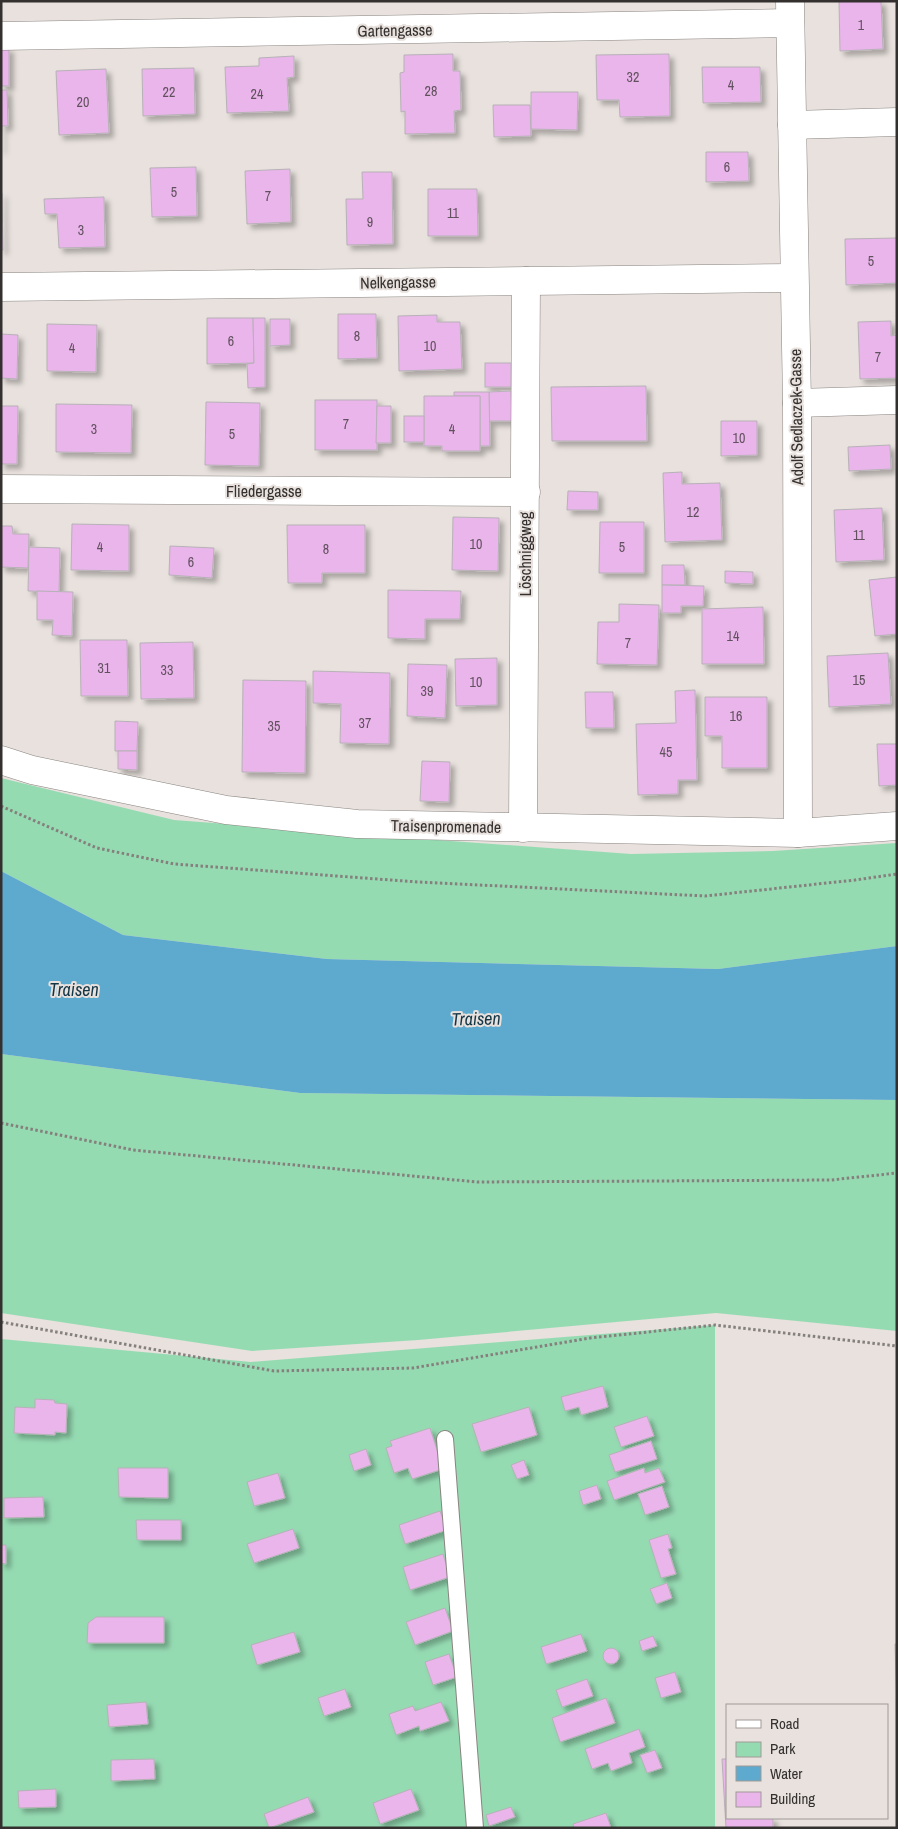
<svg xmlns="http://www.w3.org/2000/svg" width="898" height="1829" viewBox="0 0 898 1829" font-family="'Archivo Narrow',sans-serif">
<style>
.green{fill:#95dbb2}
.water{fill:#5eaace}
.building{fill:#eab5eb;stroke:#b7b1b7;filter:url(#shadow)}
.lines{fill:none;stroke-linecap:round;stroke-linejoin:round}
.lane-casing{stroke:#898480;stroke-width:18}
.street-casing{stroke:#898480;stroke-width:29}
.path{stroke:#85807d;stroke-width:3;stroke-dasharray:2.5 2.5;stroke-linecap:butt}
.lane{stroke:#fff;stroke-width:16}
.street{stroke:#fff;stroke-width:28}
.labels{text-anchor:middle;stroke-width:4;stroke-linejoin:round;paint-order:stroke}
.number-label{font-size:14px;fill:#61515e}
.street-label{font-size:16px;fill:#33302f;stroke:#e8e1dd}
.water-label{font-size:18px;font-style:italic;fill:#133646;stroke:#e8e1dd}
</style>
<defs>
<filter id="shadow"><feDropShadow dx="4.5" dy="4.5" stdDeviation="2.5" flood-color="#0004"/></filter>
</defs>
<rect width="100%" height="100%" fill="#e8e1dd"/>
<g class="green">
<polygon points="1,778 174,820 437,840 631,854 773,851 897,843 897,946 718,969 327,959 123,935 1,871"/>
<polygon points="1,1054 300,1093 897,1100 897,1331 716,1313 418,1340 252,1351 1,1313"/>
<polygon points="715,1325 715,1828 1,1828 1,1339 251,1362"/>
</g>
<polygon class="water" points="1,871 123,935 327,959 718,969 897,946 897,1100 300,1093 1,1054"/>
<g class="building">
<polygon points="839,1 881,1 883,49 840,51"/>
<rect x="1" y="48" width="8" height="38"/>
<polygon points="453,54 453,71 460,71 461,110 454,111 455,133 405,134 405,111 401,112 400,73 404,72 404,55"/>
<polygon points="669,54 670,116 620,117 619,100 597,100 596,55"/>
<polygon points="294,56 294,77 287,78 289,111 227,113 225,67 259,66 259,58"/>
<polygon points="702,67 760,67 761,102 703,103"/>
<polygon points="194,68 195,114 143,116 142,69"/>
<polygon points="106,69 109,133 59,135 56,71"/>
<polygon points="1,90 7,90 8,126 2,126 1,150"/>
<polygon points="531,92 578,92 577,130 531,129"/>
<polygon points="493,105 530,105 531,136 494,137"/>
<polygon points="706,152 748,152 749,181 706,182"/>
<polygon points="196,167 197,216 152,217 150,168"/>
<polygon points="290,169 291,222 247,224 245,171"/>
<polygon points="362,172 392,172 393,244 347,245 346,199 363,199"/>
<polygon points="428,189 477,189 478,236 428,236"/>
<polygon points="1,193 2,193 3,250 1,250"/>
<polygon points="104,197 105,247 59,248 57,214 45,214 44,199"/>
<polygon points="897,238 897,283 846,285 845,239"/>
<polygon points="338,314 376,314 377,358 338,359"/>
<polygon points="437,315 437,322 460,322 462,369 399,371 398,316"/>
<polygon points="207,318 253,318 254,363 207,364"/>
<polygon points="253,318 265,318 265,387 248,388 247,364 254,363"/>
<polygon points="270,319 290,319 290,345 270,346"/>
<polygon points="891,321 891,336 897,335 897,378 860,379 858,322"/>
<polygon points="47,324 97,325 96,372 47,371"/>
<polygon points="1,334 18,335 17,379 1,378"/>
<rect x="485" y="363" width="26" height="24"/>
<polygon points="646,386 647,441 552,441 551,387"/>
<polygon points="511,391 512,421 489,421 489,392"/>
<polygon points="454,392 489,392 490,446 480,446 480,396 454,396"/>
<polygon points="424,396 480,396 480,451 442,451 442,446 424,446"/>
<rect x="315" y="400" width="62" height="50"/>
<polygon points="206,402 260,403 259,466 205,465"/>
<polygon points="56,404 132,405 131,453 56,452"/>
<polygon points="1,406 18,406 17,464 1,464"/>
<polygon points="377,406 391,406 391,443 376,443"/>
<rect x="404" y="416" width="20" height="26"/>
<polygon points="721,421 757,421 757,455 721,456"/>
<polygon points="890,445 891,469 849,471 848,447"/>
<polygon points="682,472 682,484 720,483 722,540 665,542 663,473"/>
<polygon points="568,491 598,492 598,510 567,510"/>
<polygon points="882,508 884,560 836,562 834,510"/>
<polygon points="453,517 499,518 498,571 452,570"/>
<polygon points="600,522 644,522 644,573 599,573"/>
<polygon points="72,524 129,525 129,571 71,570"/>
<polygon points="287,525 365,525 365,573 322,573 322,583 288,583"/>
<polygon points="1,526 12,526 13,534 29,534 28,568 1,567"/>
<polygon points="170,546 214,548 212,578 169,575"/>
<polygon points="29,547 60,548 59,592 28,591"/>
<polygon points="662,565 684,565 685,585 662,585"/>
<polygon points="725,571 753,572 753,584 725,583"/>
<polygon points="897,577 897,634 875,636 869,580"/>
<polygon points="662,585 704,586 703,606 681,606 681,613 662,613"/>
<polygon points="388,590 461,591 460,619 425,619 425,639 388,638"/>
<polygon points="37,591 73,592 72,636 52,635 53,620 37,620"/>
<polygon points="619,604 659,605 657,665 597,664 598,622 619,622"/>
<polygon points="763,607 764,664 702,664 702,609"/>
<polygon points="80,640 127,640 128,696 81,696"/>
<polygon points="193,642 194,698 141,699 140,643"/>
<polygon points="888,653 891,704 829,707 827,656"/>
<polygon points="497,658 497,705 456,706 455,659"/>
<polygon points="408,664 447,665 445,718 407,716"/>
<polygon points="313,671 390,673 389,744 340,743 341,704 313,703"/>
<polygon points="243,680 306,681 305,773 242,772"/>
<polygon points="695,690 697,780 678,780 678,794 638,795 636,724 676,723 675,691"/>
<polygon points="585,692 613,692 614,728 586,728"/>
<polygon points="705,697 767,697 767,768 722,768 722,736 705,736"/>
<polygon points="115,721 138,722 137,751 115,751"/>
<polygon points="877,744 897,744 897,785 879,786"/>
<polygon points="118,751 137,751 137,770 118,769"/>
<polygon points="422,761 450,762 449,802 420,801"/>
<polygon points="603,1386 608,1407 581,1415 579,1407 565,1411 561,1397"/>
<polygon points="35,1399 54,1400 55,1403 67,1404 66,1433 55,1432 55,1435 14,1433 15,1407 35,1408"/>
<polygon points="529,1407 537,1435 481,1452 472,1424"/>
<polygon points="647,1416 654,1436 621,1447 614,1427"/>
<polygon points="430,1428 443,1469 412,1479 408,1468 394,1473 386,1448 392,1446 390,1441"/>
<polygon points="651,1441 657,1459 615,1472 609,1455"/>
<polygon points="366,1449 371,1465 354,1471 349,1455"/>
<polygon points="524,1460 529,1475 517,1479 511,1465"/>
<polygon points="118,1468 168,1468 168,1498 119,1497"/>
<polygon points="644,1468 645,1473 659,1468 665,1482 614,1500 607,1481"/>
<polygon points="278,1473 285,1498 254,1506 247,1482"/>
<polygon points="597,1485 601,1499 583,1505 579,1491"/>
<polygon points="662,1486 669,1507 645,1515 638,1494"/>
<polygon points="43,1497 44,1517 4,1518 4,1498"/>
<polygon points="440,1511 447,1530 405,1544 399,1525"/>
<polygon points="136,1520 181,1520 181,1540 137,1540"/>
<polygon points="293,1529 299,1548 254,1563 247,1544"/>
<polygon points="668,1534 672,1548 668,1549 676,1574 661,1578 649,1540"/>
<polygon points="1,1545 6,1545 6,1564 1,1563"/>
<polygon points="443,1554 450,1577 410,1590 403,1567"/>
<polygon points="667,1583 672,1598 656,1604 650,1589"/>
<polygon points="445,1608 453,1631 415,1645 406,1622"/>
<polygon points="96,1617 164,1617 164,1643 87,1643 88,1623"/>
<polygon points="294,1632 300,1652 257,1665 251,1645"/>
<polygon points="581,1634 587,1651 546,1664 541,1647"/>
<polygon points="653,1636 657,1646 642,1651 639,1641"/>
<polygon points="895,1644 897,1644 897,1706"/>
<circle cx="611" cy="1656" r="8"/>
<polygon points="449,1654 457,1677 433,1685 425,1662"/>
<polygon points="675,1672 681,1692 661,1698 655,1678"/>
<polygon points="587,1679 593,1696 562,1707 556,1690"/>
<polygon points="345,1689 351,1707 324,1716 318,1698"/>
<polygon points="606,1698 615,1723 560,1742 552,1718"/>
<polygon points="146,1702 148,1724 109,1727 107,1705"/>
<polygon points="441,1702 449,1721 420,1731 419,1726 396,1735 389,1714 413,1706 415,1711"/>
<polygon points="639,1729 645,1747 629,1753 632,1763 611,1771 608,1763 592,1769 585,1749"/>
<polygon points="655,1750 662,1768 647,1773 640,1755"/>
<polygon points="154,1759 155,1779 111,1781 111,1760"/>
<polygon points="722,1759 727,1759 727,1818 773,1818 773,1828 726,1828"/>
<polygon points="56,1789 56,1807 19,1808 18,1791"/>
<polygon points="411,1789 419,1810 380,1824 373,1803"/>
<polygon points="308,1797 314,1812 269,1828 264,1814"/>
<polygon points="511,1807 515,1817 489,1826 486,1815"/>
<polygon points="606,1813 611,1828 574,1828 573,1824"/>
</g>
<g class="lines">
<g class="lane-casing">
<polyline id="lane" points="445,1439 475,1828"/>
</g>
<g class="street-casing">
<g id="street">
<polyline points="790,1 797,403 798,833"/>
<polyline points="1,36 790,23"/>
<polyline points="792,125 897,122"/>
<polyline points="1,287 794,278"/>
<polyline points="797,403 897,400"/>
<polyline points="1,489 526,492"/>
<polyline points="1,760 32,770 226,810 357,824 798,833 897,826"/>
<polyline points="523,828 526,281"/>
</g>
</g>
<g class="path">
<polyline points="1,806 97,848 174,864 418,882 705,896 855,880 897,874"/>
<polyline points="1,1123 133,1150 477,1182 831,1180 897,1173"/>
<polyline points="1,1322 274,1371 413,1368 590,1338 715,1325 897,1346"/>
</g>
<use href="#lane" class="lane"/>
<use href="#street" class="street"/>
</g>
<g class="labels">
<g class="number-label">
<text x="861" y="30">1</text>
<text x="633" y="82">32</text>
<text x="731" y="90">4</text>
<text x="431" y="96">28</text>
<text x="169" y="97">22</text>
<text x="257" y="99">24</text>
<text x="83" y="107">20</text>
<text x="727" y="172">6</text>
<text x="174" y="197">5</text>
<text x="268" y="201">7</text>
<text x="453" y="218">11</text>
<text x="370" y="227">9</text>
<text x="81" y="235">3</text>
<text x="871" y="266">5</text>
<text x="357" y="341">8</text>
<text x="231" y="346">6</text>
<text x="430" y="351">10</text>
<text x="72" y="353">4</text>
<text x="878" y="362">7</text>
<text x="346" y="429">7</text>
<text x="94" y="434">3</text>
<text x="452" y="434">4</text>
<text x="232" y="439">5</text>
<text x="739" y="443">10</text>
<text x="693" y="517">12</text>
<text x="859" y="540">11</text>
<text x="476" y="549">10</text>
<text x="100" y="552">4</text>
<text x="622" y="552">5</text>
<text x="326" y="554">8</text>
<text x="191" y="567">6</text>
<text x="733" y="641">14</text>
<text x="628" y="648">7</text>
<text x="104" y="673">31</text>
<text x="167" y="675">33</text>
<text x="859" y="685">15</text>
<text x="476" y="687">10</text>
<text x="427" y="696">39</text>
<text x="736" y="721">16</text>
<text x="365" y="728">37</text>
<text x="274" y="731">35</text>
<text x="666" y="757">45</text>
</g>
<g class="street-label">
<text transform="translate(395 30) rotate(-1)" y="6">Gartengasse</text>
<text transform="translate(398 282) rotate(-1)" y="6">Nelkengasse</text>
<text transform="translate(796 417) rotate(-91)" y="6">Adolf Sedlaczek-Gasse</text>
<text x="264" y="497">Fliedergasse</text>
<text transform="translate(525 554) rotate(-90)" y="6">Löschniggweg</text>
<text transform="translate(446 826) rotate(1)" y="6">Traisenpromenade</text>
</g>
<g class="water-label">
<text x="74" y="996">Traisen</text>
<text transform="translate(476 1019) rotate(-1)" y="6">Traisen</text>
</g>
</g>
<rect width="898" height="1829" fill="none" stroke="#33302f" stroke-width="5"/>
<rect x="726" y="1704" width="162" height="115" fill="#e8e1dd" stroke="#a09a97"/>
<rect x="736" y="1720" width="25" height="8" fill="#ffffff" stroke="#a09a97"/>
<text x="770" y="1729" font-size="15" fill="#33302f">Road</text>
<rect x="736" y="1742" width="25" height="15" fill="#95dbb2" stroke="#a09a97"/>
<text x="770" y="1754" font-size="15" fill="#33302f">Park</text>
<rect x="736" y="1766" width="25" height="15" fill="#5eaace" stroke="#a09a97"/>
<text x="770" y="1779" font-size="15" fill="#33302f">Water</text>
<rect x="736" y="1792" width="25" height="15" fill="#eab5eb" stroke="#a09a97"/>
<text x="770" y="1804" font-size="15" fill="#33302f">Building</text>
</svg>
